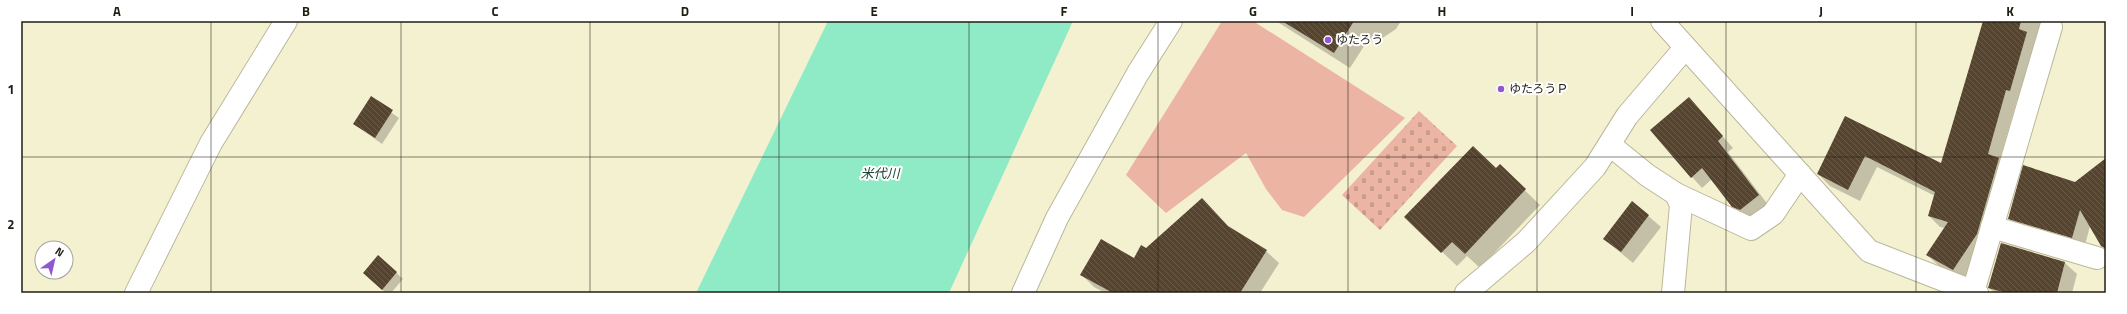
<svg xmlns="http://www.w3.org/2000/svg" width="2127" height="314" viewBox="0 0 2127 314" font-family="'Titillium Web','Noto Sans JP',sans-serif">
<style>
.green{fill:#ecb4a2}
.cemetery{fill:url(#cemetery-stones)}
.water{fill:#8febc5}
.shadow{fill:#0003}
.building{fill:url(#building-back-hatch)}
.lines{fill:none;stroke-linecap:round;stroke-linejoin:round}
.street-casing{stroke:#bbb799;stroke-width:24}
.secondary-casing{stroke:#bbb799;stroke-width:24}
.street{stroke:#fff;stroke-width:22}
.secondary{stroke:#fff;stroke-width:22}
.grid{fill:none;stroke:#201e13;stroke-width:1;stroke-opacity:0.55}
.poi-dot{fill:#9057cf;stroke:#fff;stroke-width:1.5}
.labels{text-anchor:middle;stroke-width:4;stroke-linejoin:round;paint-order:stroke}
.poi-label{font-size:12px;fill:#201e13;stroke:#fff;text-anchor:start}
.water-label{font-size:13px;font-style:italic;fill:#194132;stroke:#fff}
.neatline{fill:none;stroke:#201e13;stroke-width:1.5}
.grid-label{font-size:13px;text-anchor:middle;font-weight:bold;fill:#201e13}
</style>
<defs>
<pattern id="cemetery-stones" width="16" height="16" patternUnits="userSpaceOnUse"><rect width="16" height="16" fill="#ecb4a2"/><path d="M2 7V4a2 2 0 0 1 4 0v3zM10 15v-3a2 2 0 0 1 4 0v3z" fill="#ca9a8b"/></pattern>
<pattern id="building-back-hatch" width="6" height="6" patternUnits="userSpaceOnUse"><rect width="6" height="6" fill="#56442f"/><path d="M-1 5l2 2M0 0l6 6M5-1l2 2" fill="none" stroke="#6a5c4a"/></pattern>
</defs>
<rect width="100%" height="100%" fill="#f4f1d1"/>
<polygon class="green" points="1222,21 1253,21 1405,118 1304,217 1282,210 1266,189 1246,153 1166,213 1126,175"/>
<polygon class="cemetery" points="1419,111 1457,146 1380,230 1342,195"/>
<polygon class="water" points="828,21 1073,21 949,293 696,293"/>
<g class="shadow">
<polygon points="1276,21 1401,21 1396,29 1381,39 1366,43 1350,68"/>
<polygon points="1984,21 2045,21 2021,101 2017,100 1965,281 1939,266 1927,255 1945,228 1940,227 1929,216 1935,196 1877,167 1860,201 1830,186 1818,174 1846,117 1941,165"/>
<polygon points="371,98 399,118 382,144 354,124"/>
<polygon points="1689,98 1733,148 1728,152 1769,206 1751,220 1744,217 1733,206 1712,179 1702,188 1692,177"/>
<polygon points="2106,159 2106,250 2090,226 2084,249 2020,230 2009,218 2075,183"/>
<polygon points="1500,166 1540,205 1480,268 1467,256 1457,266 1420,231"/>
<polygon points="1632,202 1661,227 1633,263 1604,239"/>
<polygon points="1230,228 1266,251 1279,263 1260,293 1105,293 1094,287 1082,275 1134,259 1147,249"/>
<polygon points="2001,244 2065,263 2077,274 2072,293 1995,293 1989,288"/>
<polygon points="379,257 403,279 391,293 386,293 364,273"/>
</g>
<g class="building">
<polygon points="1282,21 1354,21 1334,53"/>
<polygon points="1983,21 2021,21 2019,29 2027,32 2010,91 2006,90 1988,154 1999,158 1977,234 1953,270 1926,255 1948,222 1928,216 1935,192 1865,156 1848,190 1817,174 1845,116 1941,163"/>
<polygon points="371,96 393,110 375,138 353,124"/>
<polygon points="1689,97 1723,136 1718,141 1759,195 1740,210 1732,207 1702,168 1691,178 1650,130"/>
<polygon points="1473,146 1496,168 1500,164 1526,189 1465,254 1452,242 1441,253 1404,217"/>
<polygon points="2106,158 2106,249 2101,246 2080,210 2072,238 2008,219 2023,165 2075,182"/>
<polygon points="1202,198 1228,226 1267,250 1240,293 1113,293 1080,275 1101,239 1134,258 1141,245 1146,248"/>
<polygon points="1632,201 1649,215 1621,252 1603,239"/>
<polygon points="2001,243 2065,262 2057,293 2007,293 1988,288"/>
<polygon points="378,255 397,272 382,290 363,273"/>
</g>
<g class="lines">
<g class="street-casing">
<g id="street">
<polyline points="1662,21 1869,251 1977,293"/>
<polyline points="1610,145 1647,175 1676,194 1681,205 1673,293"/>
<polyline points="1676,194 1751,229 1773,214 1800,174"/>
<polyline points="1992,227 2097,258"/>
<polyline points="1973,292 2051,27"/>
<polyline points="136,293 211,143 286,21"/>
<polyline points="1466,293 1526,242 1595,167 1627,116 1685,48"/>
</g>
</g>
<g class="secondary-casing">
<polyline id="secondary" points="1023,293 1057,218 1138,73 1171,21"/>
</g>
<use href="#street" class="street"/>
<use href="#secondary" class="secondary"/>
</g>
<path class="grid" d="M 211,21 L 211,293M 401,21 L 401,293M 590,21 L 590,293M 779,21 L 779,293M 969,21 L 969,293M 1158,21 L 1158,293M 1348,21 L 1348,293M 1537,21 L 1537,293M 1726,21 L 1726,293M 1916,21 L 1916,293M 21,157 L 2106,157"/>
<g class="poi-dot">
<circle cx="1328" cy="40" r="4"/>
<circle cx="1501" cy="89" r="4"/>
</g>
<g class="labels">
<g class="poi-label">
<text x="1336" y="44">ゆたろう</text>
<text x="1509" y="93">ゆたろうＰ</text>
</g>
<g class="water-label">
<text x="880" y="178">米代川</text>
</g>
</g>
<rect width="2127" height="314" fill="none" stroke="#ffffff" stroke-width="44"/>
<g transform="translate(54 260) rotate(34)"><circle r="19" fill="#ffffff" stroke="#a6a5a1"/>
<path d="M0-3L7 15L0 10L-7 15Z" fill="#9057cf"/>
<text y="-6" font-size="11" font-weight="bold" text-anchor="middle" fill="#201e13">N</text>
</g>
<rect x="22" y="22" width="2083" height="270" class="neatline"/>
<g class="grid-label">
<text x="117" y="16">A</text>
<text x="306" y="16">B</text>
<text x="495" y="16">C</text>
<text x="685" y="16">D</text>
<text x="874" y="16">E</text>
<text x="1064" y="16">F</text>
<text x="1253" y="16">G</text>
<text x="1442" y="16">H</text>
<text x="1632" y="16">I</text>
<text x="1821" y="16">J</text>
<text x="2010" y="16">K</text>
<text x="11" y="94">1</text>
<text x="11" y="229">2</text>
</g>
</svg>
